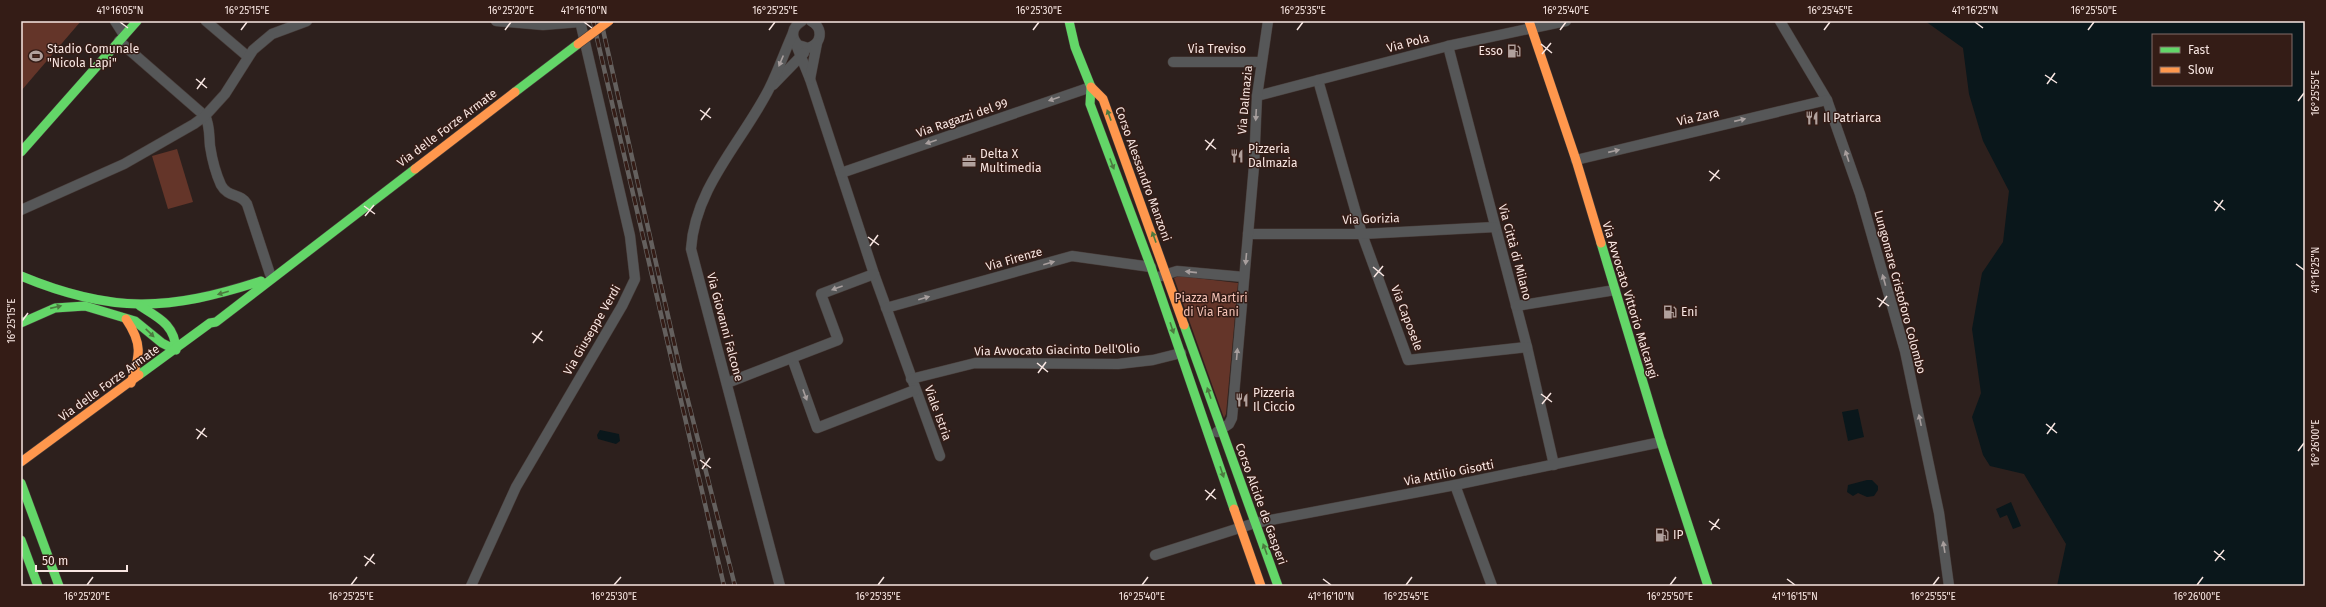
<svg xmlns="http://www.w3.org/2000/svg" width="2326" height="607" viewBox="0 0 2326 607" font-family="'Fira Sans',sans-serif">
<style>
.green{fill:#643529}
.water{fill:#0a171b;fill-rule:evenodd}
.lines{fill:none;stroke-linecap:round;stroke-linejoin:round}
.street-casing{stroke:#483d3a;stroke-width:11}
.fast-casing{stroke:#483d3a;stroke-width:10}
.slow-casing{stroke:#483d3a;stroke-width:10}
.street{stroke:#565758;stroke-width:10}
.fast{stroke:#63d668;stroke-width:9}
.slow{stroke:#ff974d;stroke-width:9}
.rail-casing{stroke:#64605e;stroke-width:4.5}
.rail{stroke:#341c16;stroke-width:3;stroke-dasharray:9;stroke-linecap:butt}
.slow-bridge-casing{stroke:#483d3a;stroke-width:10;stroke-linecap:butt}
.slow-bridge{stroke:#ff974d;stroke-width:9}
.oneway{fill:#a79e9d}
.oneway2{fill:#4c793f}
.ticks{fill:none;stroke:#f8e6e2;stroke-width:1.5}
.labels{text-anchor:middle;stroke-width:3;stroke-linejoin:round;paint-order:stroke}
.street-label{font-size:12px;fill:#f8e6e2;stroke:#341c16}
.poi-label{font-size:12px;fill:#f8e6e2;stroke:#341c16;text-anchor:start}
.park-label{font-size:12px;fill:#f4c2b5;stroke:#341c16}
.neatline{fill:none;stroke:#f8e6e2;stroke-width:1.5}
.ticks-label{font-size:10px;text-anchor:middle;fill:#f8e6e2}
</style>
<rect width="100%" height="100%" fill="#2d201d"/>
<g class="green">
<polygon points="21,21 81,21 21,91"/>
<polygon points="177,149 193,202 168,209 152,156"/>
<polygon points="1179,276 1238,283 1226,414 1224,418 1174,278"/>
</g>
<g class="water">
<path d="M 1925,21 L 2305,21 L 2305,586 L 2057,586 L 2066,544 L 2024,474 L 1990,466 L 1983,455 L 1972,417 L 1981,393 L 1972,329 L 1982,273 L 2003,242 L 2009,191 L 1983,141 L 1969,94 L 1963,48 ZM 2153,35 L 2291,35 L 2291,85 L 2153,85 Z"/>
<polygon points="1858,409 1864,437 1848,441 1842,412"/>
<polygon points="600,430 619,434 620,441 616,444 598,439 597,435"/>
<polygon points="1867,480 1872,480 1878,486 1878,490 1874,496 1867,497 1858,493 1853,496 1847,492 1848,485"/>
<polygon points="2011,502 2021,526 2013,529 2007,515 2000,518 1996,509"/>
</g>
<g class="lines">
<g class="street-casing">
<g id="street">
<polyline points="115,21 124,35"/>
<polyline points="206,21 247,56"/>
<polyline points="496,21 543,25 580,22"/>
<path d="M 802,21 C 792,27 790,36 798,45 L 808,48 C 822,44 824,28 811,21"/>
<polyline points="1780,21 1827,100 1860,194 1905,351 1939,513 1949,586"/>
<path d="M 119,41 L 205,116 C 210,125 209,136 210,146 C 212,159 216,174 221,185 C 228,198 241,193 247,204 L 270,274"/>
<polyline points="795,42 810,79 874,274 940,456"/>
<polyline points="1448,46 1527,347 1554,465"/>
<polyline points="1173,62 1261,62"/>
<polyline points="810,79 817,43"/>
<polyline points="1318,80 1362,234 1408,360 1527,347"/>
<polyline points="773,85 804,53"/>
<polyline points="1257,96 1448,46 1566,21"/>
<polyline points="1576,160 1827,100"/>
<polyline points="841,173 1091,87"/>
<polyline points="21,210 124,164 194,124 205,116 225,94 253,50 272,34 307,21"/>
<polyline points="1248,234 1362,234 1495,227"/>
<polyline points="1161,276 1177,271 1244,277"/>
<polyline points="1516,306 1615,290"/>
<polyline points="886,308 1072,256 1151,267"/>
<polyline points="792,358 817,428 915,390"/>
<polyline points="911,379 975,363 1118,364 1153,360 1181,353"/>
<polyline points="727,383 838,340 821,294 874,274"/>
<polyline points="1217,432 1229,424 1232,418 1254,166 1257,96 1268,21"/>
<polyline points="1455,485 1492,586"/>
<polyline points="1155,555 1255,523 1455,485 1661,442"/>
<polyline points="471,586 516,487 622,306 635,279 630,236 580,21"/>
<path d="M 780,586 L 691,249 C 695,187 742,142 769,89 C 778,71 785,51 793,33"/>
</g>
</g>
<g class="fast-casing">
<g id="fast">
<polyline points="1069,21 1075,47 1091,87 1090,104 1151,267 1234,509"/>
<polyline points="515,92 578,44"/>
<polyline points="21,152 137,21"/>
<polyline points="1601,243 1661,442 1708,586"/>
<path d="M 21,276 C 112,314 169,311 261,281"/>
<path d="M 21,323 L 55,308 L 85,306 L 135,321 L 162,343 L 176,350 C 175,325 159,318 140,306"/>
<polyline points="1184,325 1278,586"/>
<polyline points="139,375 210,323 216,322 415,169"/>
<polyline points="21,483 59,586"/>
<polyline points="21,540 38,586"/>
</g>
</g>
<g class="slow-casing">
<g id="slow">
<polyline points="1529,21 1576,160 1601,243"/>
<polyline points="1091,87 1103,99 1184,325"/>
<polyline points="415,169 515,92"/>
<path d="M 126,319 C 143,344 140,355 131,383"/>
<polyline points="21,462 139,375"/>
<polyline points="1234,509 1261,586"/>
</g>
</g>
<use href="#street" class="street"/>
<use href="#fast" class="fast"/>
<use href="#slow" class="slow"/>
<g class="rail-casing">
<g id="rail">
<polyline points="593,21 724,586"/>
<polyline points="601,21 681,373 735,586"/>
</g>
</g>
<use href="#rail" class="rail"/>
<g class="slow-bridge-casing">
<polyline id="slow-bridge" points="578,44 609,21"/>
</g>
<use href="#slow-bridge" class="slow-bridge"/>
</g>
<defs><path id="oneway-solid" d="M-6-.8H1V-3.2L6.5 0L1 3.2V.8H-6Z"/></defs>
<g class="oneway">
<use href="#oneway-solid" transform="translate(781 61) rotate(113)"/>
<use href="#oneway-solid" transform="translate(1054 99) rotate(161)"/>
<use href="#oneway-solid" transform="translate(1256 115) rotate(93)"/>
<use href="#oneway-solid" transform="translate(1740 120) rotate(-13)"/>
<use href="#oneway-solid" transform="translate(931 142) rotate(161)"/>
<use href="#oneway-solid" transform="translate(1614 151) rotate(-13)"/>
<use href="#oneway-solid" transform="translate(1847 156) rotate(-108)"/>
<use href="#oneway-solid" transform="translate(1246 259) rotate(95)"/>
<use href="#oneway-solid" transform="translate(1049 263) rotate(-16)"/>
<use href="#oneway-solid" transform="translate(1191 272) rotate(-174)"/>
<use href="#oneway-solid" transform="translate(1884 280) rotate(-106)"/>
<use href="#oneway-solid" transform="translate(837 288) rotate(160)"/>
<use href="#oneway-solid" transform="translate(924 298) rotate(-16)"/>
<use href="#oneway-solid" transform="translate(1237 354) rotate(-85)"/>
<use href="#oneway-solid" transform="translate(805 395) rotate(70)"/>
<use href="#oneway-solid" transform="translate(1920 420) rotate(-102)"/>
<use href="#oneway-solid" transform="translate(1944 547) rotate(-99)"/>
</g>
<g class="oneway2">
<use href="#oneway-solid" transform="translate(1109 115) rotate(-110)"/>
<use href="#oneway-solid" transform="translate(1112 164) rotate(69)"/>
<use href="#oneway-solid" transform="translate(1154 237) rotate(-110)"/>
<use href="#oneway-solid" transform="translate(223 293) rotate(164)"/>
<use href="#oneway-solid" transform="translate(56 307) rotate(-13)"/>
<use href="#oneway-solid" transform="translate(1172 328) rotate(71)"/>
<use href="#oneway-solid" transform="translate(150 333) rotate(44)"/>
<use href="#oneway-solid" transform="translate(1209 393) rotate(-109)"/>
<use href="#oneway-solid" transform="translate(1222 472) rotate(71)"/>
<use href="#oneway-solid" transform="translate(1265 549) rotate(-110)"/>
</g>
<path class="ticks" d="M 120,22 L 128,28M 584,22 L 592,28M 1975,22 L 1983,28M 241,30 L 247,22M 505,30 L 511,22M 769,30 L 775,22M 1033,30 L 1039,22M 1297,30 L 1303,22M 1560,30 L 1566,22M 1824,30 L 1830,22M 2088,30 L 2094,22M 1541,44 L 1552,53M 1542,54 L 1551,43M 2045,75 L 2057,83M 196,79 L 207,88M 2047,84 L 2055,73M 197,89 L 205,78M 2298,101 L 2304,93M 700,110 L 711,118M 701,120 L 710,108M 1205,140 L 1216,149M 1206,150 L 1214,139M 1709,171 L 1720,179M 1710,181 L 1719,170M 2214,201 L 2225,210M 364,206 L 375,214M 2215,211 L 2223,200M 365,216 L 374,205M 868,237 L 879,245M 870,246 L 878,235M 2296,264 L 2304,270M 1373,267 L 1384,276M 1374,277 L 1383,266M 1877,298 L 1889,306M 1879,307 L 1887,296M 22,321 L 28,313M 532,333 L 543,341M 533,343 L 542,331M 1037,363 L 1048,372M 1038,373 L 1046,362M 1541,394 L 1552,402M 1542,404 L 1551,393M 2046,424 L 2057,433M 196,429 L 207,437M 2047,434 L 2055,423M 197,439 L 205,428M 2298,451 L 2304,443M 700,460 L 711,468M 702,469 L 710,458M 1205,490 L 1216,499M 1206,500 L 1215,489M 1709,521 L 1720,529M 1711,530 L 1719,519M 2214,551 L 2225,560M 364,556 L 375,564M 2215,561 L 2224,550M 365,566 L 374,554M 1323,579 L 1331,585M 1787,579 L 1795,585M 87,585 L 93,577M 351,585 L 357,577M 614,585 L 621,577M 878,585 L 884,577M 1142,585 L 1148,577M 1406,585 L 1412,577M 1670,585 L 1676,577M 1933,585 L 1939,577M 2197,585 L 2203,577"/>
<defs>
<g id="fuel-bare" transform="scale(1.08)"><path d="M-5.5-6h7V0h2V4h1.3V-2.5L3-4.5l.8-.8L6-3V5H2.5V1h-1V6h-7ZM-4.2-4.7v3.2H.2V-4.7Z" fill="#b1a19d" stroke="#341c16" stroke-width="2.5" paint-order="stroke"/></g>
<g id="stadium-bare" transform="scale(1.08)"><path d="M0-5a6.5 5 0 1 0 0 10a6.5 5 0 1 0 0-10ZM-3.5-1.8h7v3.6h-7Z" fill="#b1a19d" stroke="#341c16" stroke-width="2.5" paint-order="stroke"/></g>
<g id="restaurant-bare" transform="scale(1.08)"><path d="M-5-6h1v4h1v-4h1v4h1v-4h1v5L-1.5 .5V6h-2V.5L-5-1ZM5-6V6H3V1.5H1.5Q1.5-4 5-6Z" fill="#b1a19d" stroke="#341c16" stroke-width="2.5" paint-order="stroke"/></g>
<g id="office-bare" transform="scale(1.08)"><path d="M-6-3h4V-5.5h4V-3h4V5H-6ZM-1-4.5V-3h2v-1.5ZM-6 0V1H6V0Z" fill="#b1a19d" stroke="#341c16" stroke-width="2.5" paint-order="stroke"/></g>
</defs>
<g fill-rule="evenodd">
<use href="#fuel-bare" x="1514" y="51"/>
<use href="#stadium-bare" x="36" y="56"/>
<use href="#restaurant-bare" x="1812" y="118"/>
<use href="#restaurant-bare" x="1237" y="156"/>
<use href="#office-bare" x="969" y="161"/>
<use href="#fuel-bare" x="1670" y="312"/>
<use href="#restaurant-bare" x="1242" y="400"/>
<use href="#fuel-bare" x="1662" y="535"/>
</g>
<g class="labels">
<g class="street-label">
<text transform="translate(1408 43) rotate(-15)" y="4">Via Pola</text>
<text x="1217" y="53">Via Treviso</text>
<text transform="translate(1245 100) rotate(-85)" y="4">Via Dalmazia</text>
<text transform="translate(1698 117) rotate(-13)" y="4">Via Zara</text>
<text transform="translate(962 118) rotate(-19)" y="4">Via Ragazzi del 99</text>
<text transform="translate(447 128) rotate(-37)" y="4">Via delle Forze Armate</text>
<text transform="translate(1143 174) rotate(70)" y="4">Corso Alessandro Manzoni</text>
<text transform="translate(1371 219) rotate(-2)" y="4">Via Gorizia</text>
<text transform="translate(1515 252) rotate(75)" y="4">Via Città di Milano</text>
<text transform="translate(1014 259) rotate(-16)" y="4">Via Firenze</text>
<text transform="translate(1900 292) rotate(75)" y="4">Lungomare Cristoforo Colombo</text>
<text transform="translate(1630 300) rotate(73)" y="4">Via Avvocato Vittorio Malcangi</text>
<text transform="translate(1407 318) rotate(69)" y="4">Via Caposele</text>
<text transform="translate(725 327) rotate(75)" y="4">Via Giovanni Falcone</text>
<text transform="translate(592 330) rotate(-60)" y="4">Via Giuseppe Verdi</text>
<text transform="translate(1057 350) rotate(-1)" y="4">Via Avvocato Giacinto Dell'Olio</text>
<text transform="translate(109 383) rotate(-36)" y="4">Via delle Forze Armate</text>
<text transform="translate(938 413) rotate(70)" y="4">Viale Istria</text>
<text transform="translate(1449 473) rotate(-11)" y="4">Via Attilio Gisotti</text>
<text transform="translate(1261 504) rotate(70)" y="4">Corso Alcide de Gasperi</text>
</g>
<g class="poi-label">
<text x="47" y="53">Stadio Comunale<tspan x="47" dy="14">"Nicola Lapi"</tspan></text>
<text x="1503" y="55" text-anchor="end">Esso</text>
<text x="1823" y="122">Il Patriarca</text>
<text x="1248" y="153">Pizzeria<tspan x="1248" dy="14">Dalmazia</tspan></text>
<text x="980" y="158">Delta X<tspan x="980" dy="14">Multimedia</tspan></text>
<text x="1681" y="316">Eni</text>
<text x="1253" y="397">Pizzeria<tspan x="1253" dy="14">Il Ciccio</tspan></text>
<text x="1673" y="539">IP</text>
</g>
<g class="park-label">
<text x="1211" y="302">Piazza Martiri<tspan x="1211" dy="14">di Via Fani</tspan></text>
</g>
</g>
<rect width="2326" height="607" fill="none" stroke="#341c16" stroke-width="44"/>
<rect x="2152" y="34" width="140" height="52" fill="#341c16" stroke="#826d68"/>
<rect x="2160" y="47" width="20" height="6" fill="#63d668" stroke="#826d68"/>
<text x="2188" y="54" font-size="12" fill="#f8e6e2">Fast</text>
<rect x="2160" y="67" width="20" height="6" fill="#ff974d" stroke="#826d68"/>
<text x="2188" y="74" font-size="12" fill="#f8e6e2">Slow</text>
<path d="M36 565v6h91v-6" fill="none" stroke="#f8e6e2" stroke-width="2"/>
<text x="42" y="565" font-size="12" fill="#f8e6e2" stroke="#341c16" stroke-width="3" paint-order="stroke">50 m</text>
<rect x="22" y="22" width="2282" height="563" class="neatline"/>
<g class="ticks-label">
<text x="120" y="14">41°16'05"N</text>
<text x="247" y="14">16°25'15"E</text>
<text x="511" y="14">16°25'20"E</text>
<text x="584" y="14">41°16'10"N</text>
<text x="775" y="14">16°25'25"E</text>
<text x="1039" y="14">16°25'30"E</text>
<text x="1303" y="14">16°25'35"E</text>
<text x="1566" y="14">16°25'40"E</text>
<text x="1830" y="14">16°25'45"E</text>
<text x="1975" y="14">41°16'25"N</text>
<text x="2094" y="14">16°25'50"E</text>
<text transform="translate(2315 93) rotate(-90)" y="4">16°25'55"E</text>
<text transform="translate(2315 270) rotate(-90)" y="4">41°16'25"N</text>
<text transform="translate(11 321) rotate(-90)" y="4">16°25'15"E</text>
<text transform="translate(2315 443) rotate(-90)" y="4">16°26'00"E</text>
<text x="87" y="600">16°25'20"E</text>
<text x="351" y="600">16°25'25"E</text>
<text x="614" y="600">16°25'30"E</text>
<text x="878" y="600">16°25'35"E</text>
<text x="1142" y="600">16°25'40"E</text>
<text x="1331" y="600">41°16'10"N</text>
<text x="1406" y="600">16°25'45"E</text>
<text x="1670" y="600">16°25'50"E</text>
<text x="1795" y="600">41°16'15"N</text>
<text x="1933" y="600">16°25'55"E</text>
<text x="2197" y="600">16°26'00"E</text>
</g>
</svg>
